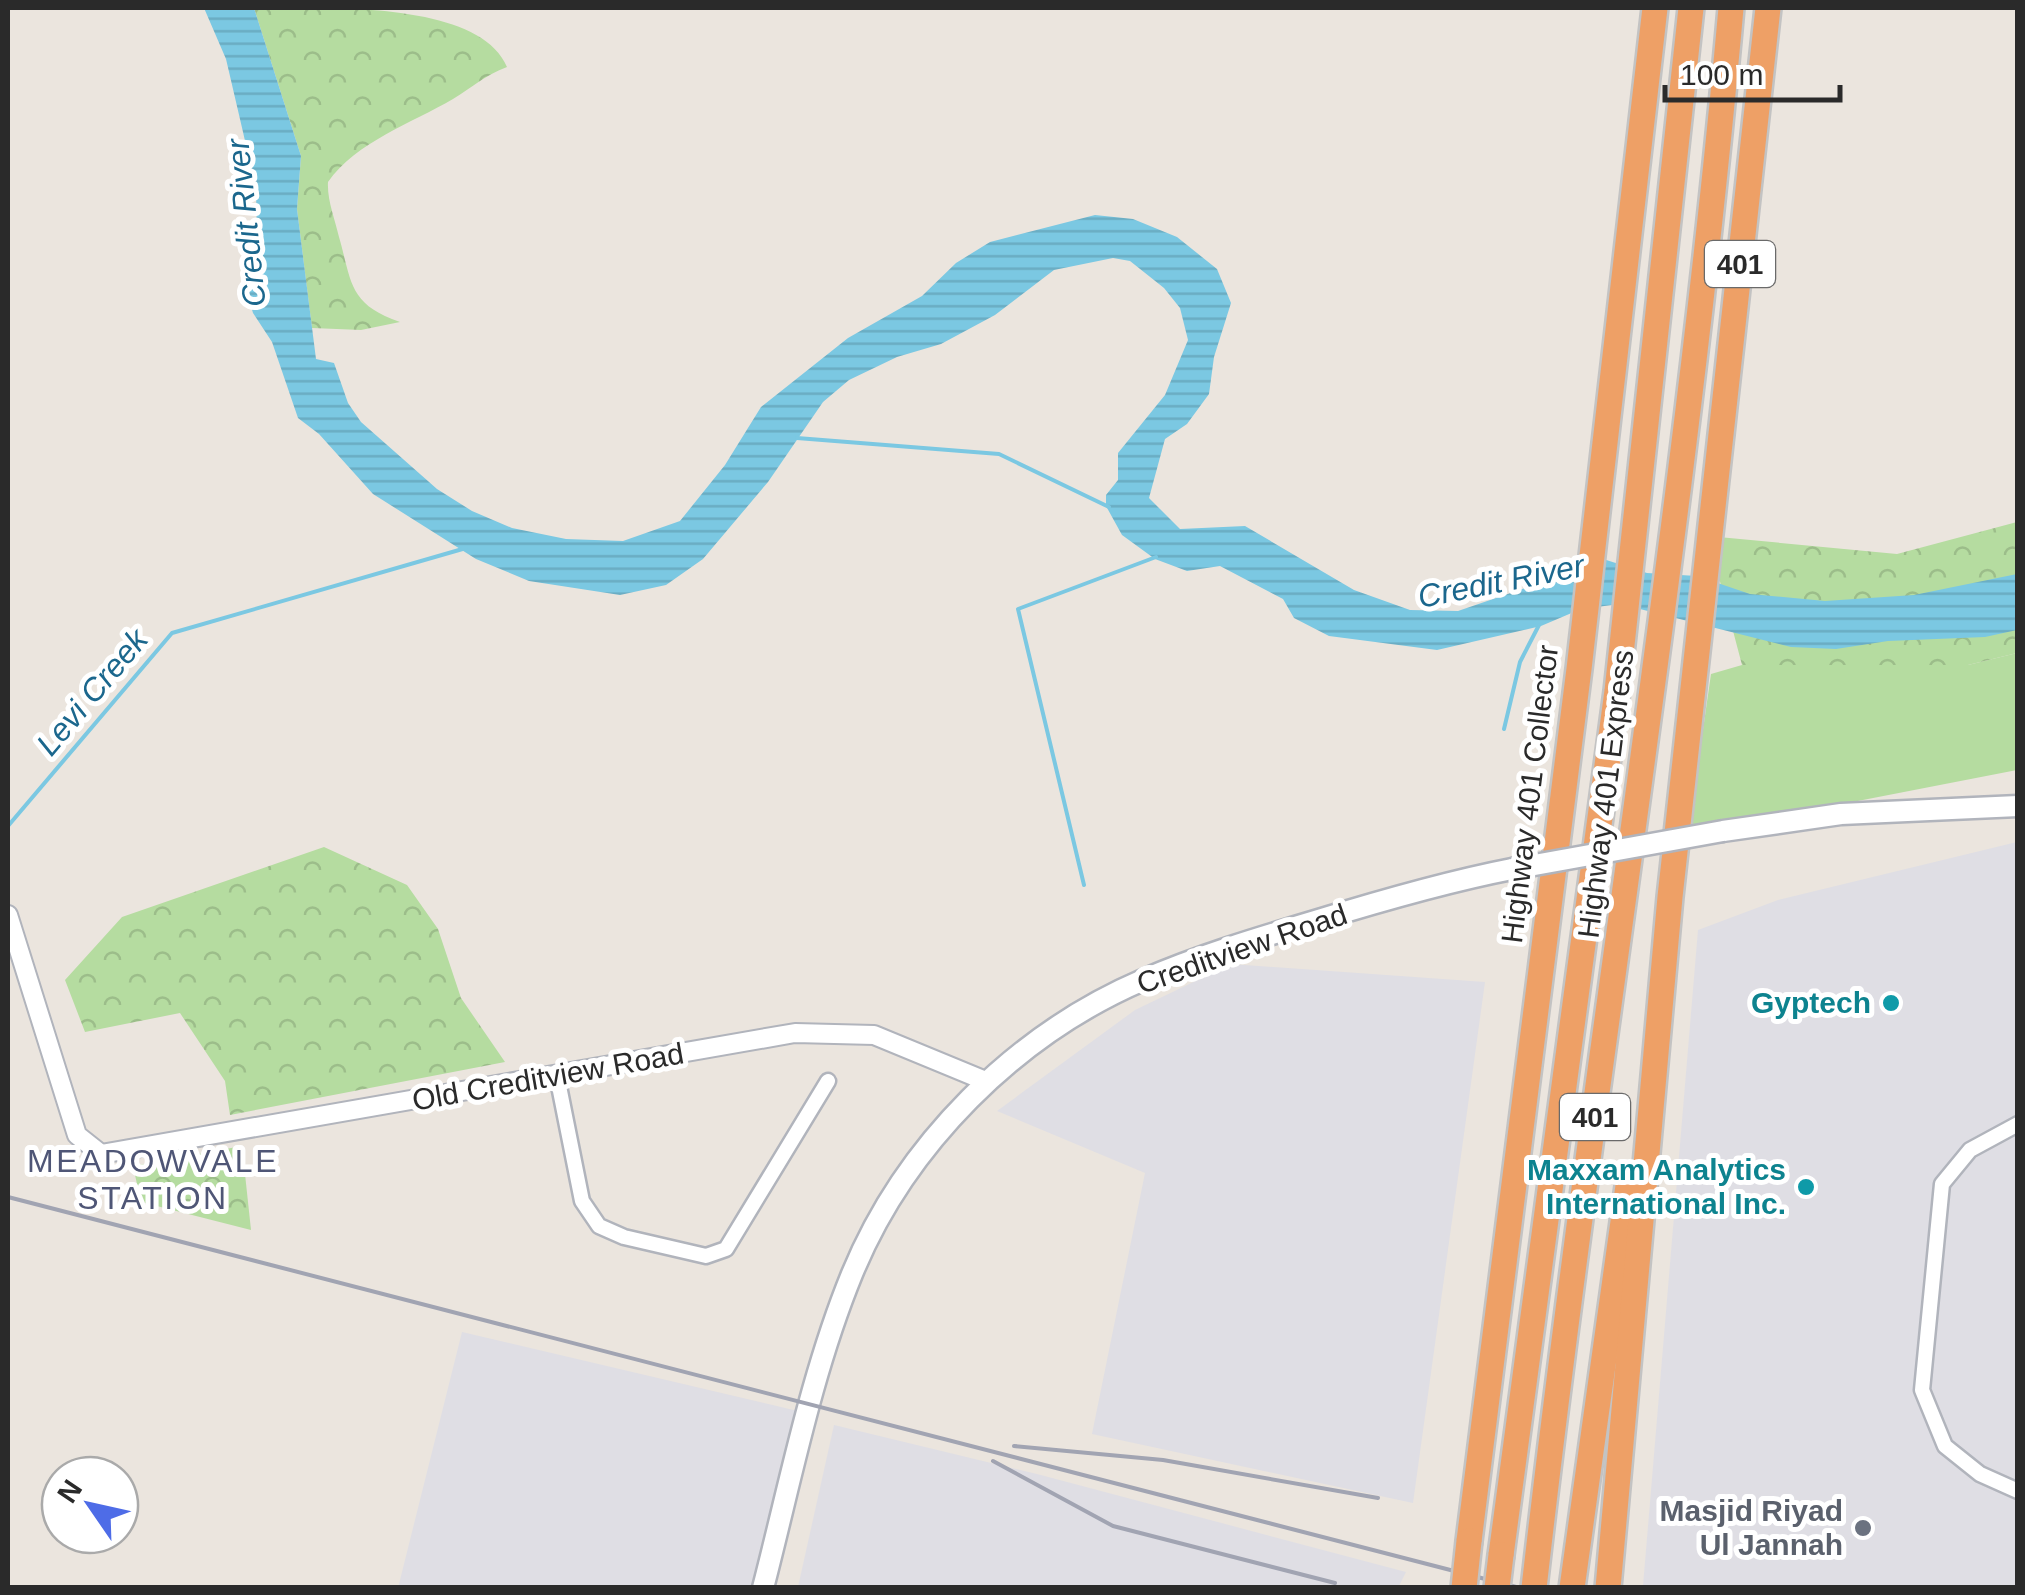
<svg xmlns="http://www.w3.org/2000/svg" width="2025" height="1595" viewBox="0 0 2025 1595" font-family="Arial,sans-serif">
<style>
.industrial{fill:#dfdee4}
.grass{fill:#b5dca0}
.forest{fill:url(#forest-crowns)}
.water{fill:url(#water-rules)}
.lines{fill:none;stroke-linecap:round;stroke-linejoin:round}
.stream{stroke:#7bc8e2;stroke-width:4}
.minor-casing{stroke:#b1b4bc;stroke-width:19}
.tertiary-casing{stroke:#b1b4bc;stroke-width:22}
.secondary-casing{stroke:#b1b4bc;stroke-width:25}
.motorway-casing{stroke:#c3c3c3;stroke-width:30}
.minor{stroke:#fff;stroke-width:14}
.tertiary{stroke:#fff;stroke-width:18}
.secondary{stroke:#fff;stroke-width:20}
.motorway{stroke:#eea066;stroke-width:25}
.rail{stroke:#a1a4b2;stroke-width:4}
.secondary-bridge-casing{stroke:#b1b4bc;stroke-width:25;stroke-linecap:butt}
.motorway-bridge-casing{stroke:#c3c3c3;stroke-width:30;stroke-linecap:butt}
.secondary-bridge{stroke:#fff;stroke-width:20}
.motorway-bridge{stroke:#eea066;stroke-width:25}
.culture-dot{fill:#0f9aa8;stroke:#fff;stroke-width:4}
.worship-dot{fill:#6b7280;stroke:#fff;stroke-width:4}
.labels{text-anchor:middle;stroke-width:10;stroke-linejoin:round;paint-order:stroke}
.shield{fill:#fff;stroke:#6a6a6a;stroke-width:2.5}
.shield-label{font-size:28px;font-weight:bold;fill:#2a2a2a}
.street-label{font-size:30px;fill:#2a2a2a;stroke:#fff}
.culture-label{font-size:30px;font-weight:bold;fill:#0d838f;stroke:#fff;text-anchor:end}
.worship-label{font-size:30px;font-weight:bold;fill:#5b616d;stroke:#fff;text-anchor:end}
.water-label{font-size:32px;font-style:italic;fill:#1b678d;stroke:#fff}
.neighbourhood-label{font-size:32px;letter-spacing:2.5px;fill:#4f5676;stroke:#fff}
</style>
<defs>
<pattern id="forest-crowns" width="20" height="18" patternUnits="userSpaceOnUse" patternTransform="scale(2.5)"><rect width="20" height="18" fill="#b5dca0"/><path d="M2 6a3 3 0 1 1 6 0M12 15a3 3 0 1 1 6 0" fill="none" stroke="#9cbd8a"/></pattern>
<pattern id="water-rules" width="6" height="5" patternUnits="userSpaceOnUse" patternTransform="scale(2.5)"><rect width="6" height="5" fill="#7bc8e2"/><path d="M0 2.5h6" fill="none" stroke="#6aacc2"/></pattern>
</defs>
<rect width="100%" height="100%" fill="#ebe5de"/>
<g class="industrial">
<polygon points="2017,842 2017,1587 1643,1586 1698,930 1778,900"/>
<polygon points="1231,964 1485,982 1413,1503 1092,1434 1145,1173 997,1111 1135,1010"/>
<polygon points="462,1332 802,1412 756,1587 398,1588"/>
<polygon points="834,1425 1037,1474 1406,1572 1398,1588 798,1587"/>
</g>
<polygon class="grass" points="2017,653 2017,770 1688,834 1711,674 1742,665 1968,665"/>
<g class="forest">
<path d="M 254,8 C 324,8 479,0 507,67 C 485,75 473,87 453,99 C 412,123 356,142 328,182 C 327,200 335,219 339,237 C 352,282 348,304 400,322 L 361,330 L 312,328 L 297,209 L 301,156 Z"/>
<polygon points="2017,522 2017,653 1968,665 1742,665 1708,536 1897,554"/>
<polygon points="324,847 407,885 438,929 461,998 505,1062 230,1115 225,1081 180,1013 85,1032 65,980 122,917"/>
<polygon points="242,1146 251,1230 141,1202 133,1166"/>
</g>
<polygon class="water" points="204,8 254,8 301,156 297,209 316,359 334,363 348,403 361,422 437,489 472,511 512,528 566,539 623,541 680,521 725,465 761,407 848,338 922,296 956,263 990,242 1095,215 1133,219 1177,237 1217,269 1231,303 1214,357 1209,394 1187,424 1165,439 1149,498 1180,529 1245,526 1354,590 1410,610 1458,611 1555,578 1575,562 1600,558 1647,573 1697,576 1750,594 1825,601 1914,595 2017,574 2017,630 1985,637 1888,641 1836,649 1791,647 1620,604 1581,609 1541,626 1437,650 1329,636 1294,618 1283,599 1220,566 1187,571 1155,559 1122,535 1106,506 1106,495 1118,480 1118,453 1165,395 1188,340 1180,308 1164,288 1130,261 1113,258 1054,270 995,315 941,344 897,357 849,380 823,402 768,482 703,559 666,585 620,595 529,581 476,559 373,494 319,434 298,418 272,342 253,313 246,290 248,248 257,240 256,190 243,132 226,59"/>
<g class="lines">
<g class="stream">
<polyline points="797,438 999,454 1109,507"/>
<polyline points="1504,729 1520,662 1539,625"/>
<polyline points="8,826 172,633 466,548"/>
<polyline points="1084,885 1018,609 1156,557"/>
</g>
<g class="minor-casing">
<g id="minor">
<polyline points="557,1076 582,1201 599,1226 624,1237 706,1256 726,1249 828,1081"/>
<polyline points="2018,1124 1970,1150 1942,1184 1922,1390 1945,1446 1980,1474 2018,1491"/>
</g>
</g>
<g class="tertiary-casing">
<polyline id="tertiary" points="8,915 77,1135 101,1154 795,1033 874,1035 988,1082"/>
</g>
<g class="secondary-casing">
<g id="secondary">
<polyline points="1723,831 1841,814 2018,806"/>
<path d="M 763,1588 C 790,1484 811,1374 852,1274 C 905,1145 1015,1035 1143,980 C 1198,956 1258,938 1315,921 C 1380,901 1445,882 1512,869"/>
</g>
</g>
<g class="motorway-casing">
<g id="motorway">
<polyline points="1469,1541 1579,669 1655,8"/>
<polyline points="1501,1555 1617,691 1691,8"/>
<path d="M 1534,1588 C 1594,1060 1684,536 1731,8"/>
<polyline points="1572,1588 1628,1186"/>
<polyline points="1608,1588 1670,897 1768,8"/>
</g>
</g>
<use href="#minor" class="minor"/>
<use href="#tertiary" class="tertiary"/>
<use href="#secondary" class="secondary"/>
<use href="#motorway" class="motorway"/>
<g class="rail">
<polyline points="8,1197 1520,1588"/>
<polyline points="1014,1446 1163,1460 1378,1498"/>
<polyline points="993,1461 1113,1526 1335,1583"/>
</g>
<g class="secondary-bridge-casing">
<polyline id="secondary-bridge" points="1512,869 1723,831"/>
</g>
<g class="motorway-bridge-casing">
<g id="motorway-bridge">
<polyline points="1464,1588 1469,1541"/>
<polyline points="1497,1588 1501,1555"/>
</g>
</g>
<use href="#secondary-bridge" class="secondary-bridge"/>
<use href="#motorway-bridge" class="motorway-bridge"/>
</g>
<g class="culture-dot">
<circle cx="1891" cy="1003" r="10"/>
<circle cx="1806" cy="1187" r="10"/>
</g>
<circle class="worship-dot" cx="1863" cy="1528" r="10"/>
<g class="labels">
<g class="shield">
<rect x="1705" y="241" width="70" height="46" rx="8"/>
<rect x="1560" y="1094" width="70" height="46" rx="8"/>
</g>
<g class="shield-label">
<text x="1740" y="274">401</text>
<text x="1595" y="1127">401</text>
</g>
<g class="street-label">
<text transform="translate(1530 794) rotate(-83)" y="10">Highway 401 Collector</text>
<text transform="translate(1606 794) rotate(-83)" y="10">Highway 401 Express</text>
<text transform="translate(1242 949) rotate(-19)" y="10">Creditview Road</text>
<text transform="translate(548 1077) rotate(-10)" y="10">Old Creditview Road</text>
</g>
<g class="culture-label">
<text x="1871" y="1013">Gyptech</text>
<text x="1786" y="1180">Maxxam Analytics<tspan x="1786" dy="34">International Inc.</tspan></text>
</g>
<g class="worship-label">
<text x="1843" y="1521">Masjid Riyad<tspan x="1843" dy="34">Ul Jannah</tspan></text>
</g>
<g class="water-label">
<text transform="translate(246 223) rotate(-96)" y="11">Credit River</text>
<text transform="translate(1501 581) rotate(-11)" y="11">Credit River</text>
<text transform="translate(92 692) rotate(-50)" y="11">Levi Creek</text>
</g>
<g class="neighbourhood-label">
<text x="153" y="1172">MEADOWVALE<tspan x="153" dy="37">STATION</tspan></text>
</g>
</g>
<rect width="2025" height="1595" fill="none" stroke="#2a2a2a" stroke-width="20"/>
<g transform="translate(90 1505) rotate(304)"><circle r="48" fill="#ffffff" stroke="#aaaaaa" stroke-width="2.5"/>
<path d="M0-8L18 38L0 25L-18 38Z" fill="#4e6ce7"/>
<text y="-15" font-size="28" font-weight="bold" text-anchor="middle" fill="#2a2a2a">N</text>
</g>
<path d="M1665 85v15h175v-15" fill="none" stroke="#2a2a2a" stroke-width="5"/>
<text x="1680" y="85" font-size="30" fill="#2a2a2a" stroke="#ffffff" stroke-width="8" paint-order="stroke">100 m</text>
</svg>
